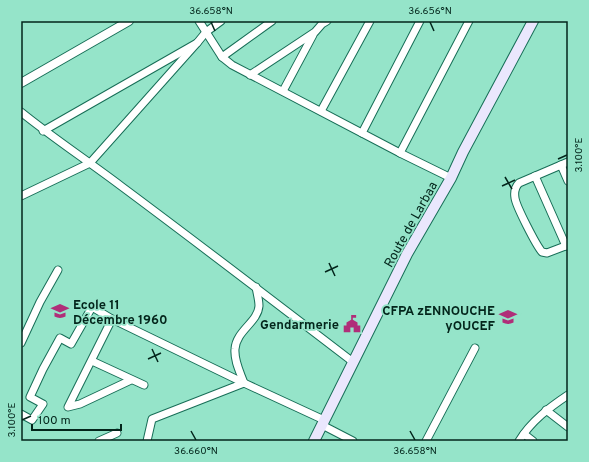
<svg xmlns="http://www.w3.org/2000/svg" width="589" height="462" viewBox="0 0 589 462" font-family="Overpass,sans-serif">
<style>
.lines{fill:none;stroke-linecap:round;stroke-linejoin:round}
.minor-casing{stroke:#176e57;stroke-width:9}
.tertiary-casing{stroke:#176e57;stroke-width:10}
.secondary-casing{stroke:#176e57;stroke-width:12}
.minor{stroke:#fff;stroke-width:7}
.tertiary{stroke:#fff;stroke-width:8}
.secondary{stroke:#eae7fd;stroke-width:10}
.ticks{fill:none;stroke:#03251b;stroke-width:1.5}
.labels{text-anchor:middle;stroke-width:3.5;stroke-linejoin:round;paint-order:stroke}
.street-label{font-size:13px;fill:#03251b;stroke:#95e4c9}
.poi-label{font-size:13px;font-weight:bold;fill:#03251b;stroke:#95e4c9;text-anchor:end}
.neatline{fill:none;stroke:#03251b;stroke-width:1.5}
.ticks-label{font-size:10px;text-anchor:middle;fill:#03251b}
</style>
<rect width="100%" height="100%" fill="#95e4c9"/>
<g class="lines">
<g class="minor-casing">
<g id="minor">
<polyline points="199,21 222,57 232,65 400,153 451,178"/>
<polyline points="222,57 272,21"/>
<polyline points="250,75 315,32 322,24 327,21"/>
<polyline points="283,91 313,35"/>
<polyline points="321,111 370,21"/>
<path d="M 21,112 C 53,138 88,161 121,186 C 199,244 276,303 353,362"/>
<polyline points="43,131 197,43 206,32 221,21"/>
<polyline points="362,133 420,21"/>
<polyline points="400,153 469,21"/>
<path d="M 568,162 L 519,183 C 515,187 514,192 515,198 C 516,206 536,245 542,252 L 547,253 L 568,245"/>
<polyline points="561,165 568,181"/>
<polyline points="535,176 566,246"/>
<polyline points="21,196 90,163 197,43"/>
<path d="M 256,287 C 257,293 259,300 259,306 C 258,322 236,331 235,349 C 234,361 240,372 244,383 L 324,420"/>
<polyline points="112,319 68,407 80,404 131,380"/>
<polyline points="21,343 40,302 58,270"/>
<polyline points="92,361 144,385"/>
<polyline points="546,410 568,427"/>
<polyline points="21,414 32,420 43,404 30,397 43,369 60,338 71,344 92,307 112,319 244,383"/>
<polyline points="322,425 353,441"/>
<polyline points="524,434 533,441"/>
<polyline points="99,441 117,433"/>
<polyline points="147,441 152,419 244,383"/>
<polyline points="426,441 475,348"/>
<path d="M 519,441 C 531,421 550,407 568,395"/>
</g>
</g>
<g class="tertiary-casing">
<polyline id="tertiary" points="21,83 129,21"/>
</g>
<g class="secondary-casing">
<polyline id="secondary" points="314,441 407,254 451,178 463,152 533,21"/>
</g>
<use href="#minor" class="minor"/>
<use href="#tertiary" class="tertiary"/>
<use href="#secondary" class="secondary"/>
</g>
<path class="ticks" d="M 211,22 L 215,31M 430,22 L 434,31M 558,159 L 567,155M 505,177 L 512,189M 502,186 L 515,180M 329,263 L 335,276M 325,272 L 338,266M 152,349 L 158,362M 148,359 L 161,353M 22,420 L 31,416M 191,431 L 196,440M 410,431 L 415,440"/>
<defs>
<g id="school-bare" transform="scale(1.38)"><path d="M0-5L7-2L0 1L-7-2ZM-4 1L0 2.5L4 1V4Q0 6-4 4Z" fill="#b02e79" stroke="#95e4c9" stroke-width="2.5" paint-order="stroke"/></g>
<g id="university-bare" transform="scale(1.38)"><path d="M0-5L7-2L0 1L-7-2ZM-4 1L0 2.5L4 1V4Q0 6-4 4Z" fill="#b02e79" stroke="#95e4c9" stroke-width="2.5" paint-order="stroke"/></g>
<g id="civic-bare" transform="scale(1.38)"><path d="M-.6-6.5H3V-4.5H.6V-3L4-1V1h2V6H-6V1h2V-1L-.6-3ZM-1.2 2.5V6h2.4V2.5Z" fill="#b02e79" stroke="#95e4c9" stroke-width="2.5" paint-order="stroke"/></g>
</defs>
<g fill-rule="evenodd">
<use href="#school-bare" x="60" y="311"/>
<use href="#university-bare" x="508" y="317"/>
<use href="#civic-bare" x="352" y="324"/>
</g>
<g class="labels">
<g class="street-label">
<text transform="translate(410 224) rotate(-61)" y="5">Route de Larbaa</text>
</g>
<g class="poi-label">
<text x="73" y="309" text-anchor="start">Ecole 11<tspan x="73" dy="15">Décembre 1960</tspan></text>
<text x="495" y="315">CFPA zENNOUCHE<tspan x="495" dy="15">yOUCEF</tspan></text>
<text x="339" y="329">Gendarmerie</text>
</g>
</g>
<rect width="589" height="462" fill="none" stroke="#95e4c9" stroke-width="44"/>
<path d="M32 424v6h89v-6" fill="none" stroke="#03251b" stroke-width="2"/>
<text x="38" y="424" font-size="12" fill="#03251b" stroke="#95e4c9" stroke-width="3" paint-order="stroke">100 m</text>
<rect x="22" y="22" width="545" height="418" class="neatline"/>
<g class="ticks-label">
<text x="211" y="14">36.658°N</text>
<text x="430" y="14">36.656°N</text>
<text transform="translate(578 155) rotate(-90)" y="4">3.100°E</text>
<text transform="translate(11 420) rotate(-90)" y="4">3.100°E</text>
<text x="196" y="454">36.660°N</text>
<text x="415" y="454">36.658°N</text>
</g>
</svg>
